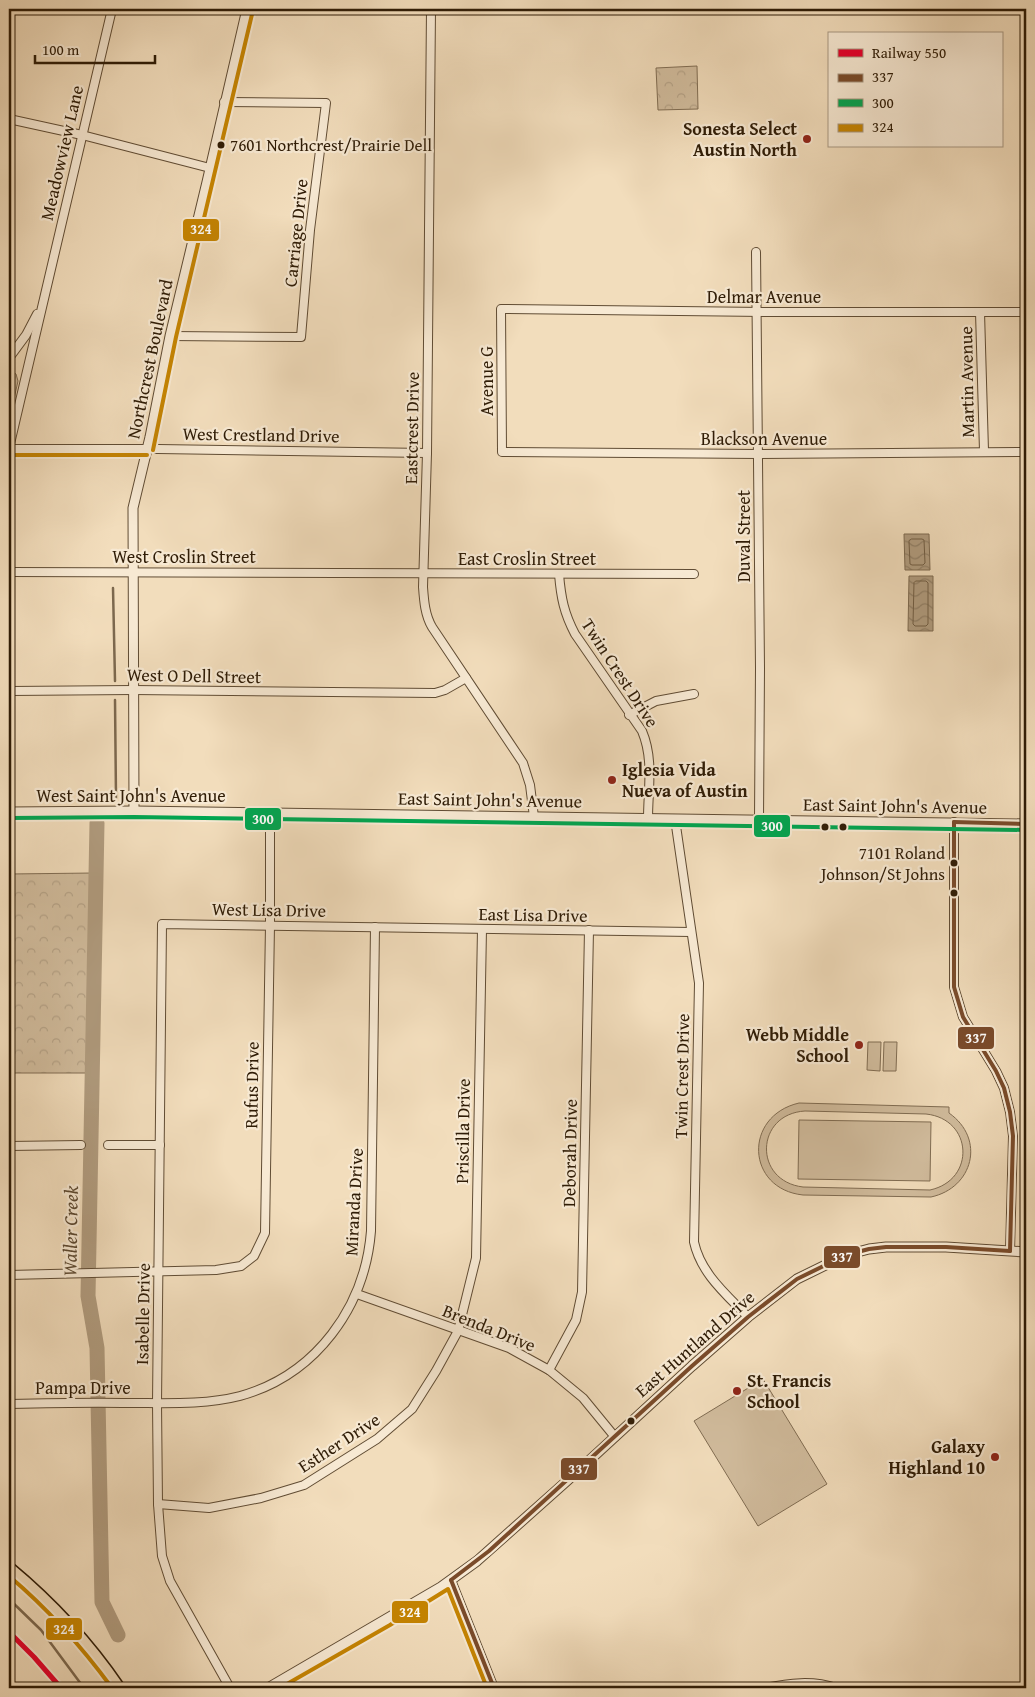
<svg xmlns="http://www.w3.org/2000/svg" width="1035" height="1697" viewBox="0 0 1035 1697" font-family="'Gentium Book Plus',serif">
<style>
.green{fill:#d1bc9d;stroke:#806c52;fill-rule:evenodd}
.park{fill:url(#park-crowns);stroke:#806c52}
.water{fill:url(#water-waves);stroke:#7c684e}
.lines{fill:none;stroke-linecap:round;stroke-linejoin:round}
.shore{stroke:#705c42;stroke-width:1}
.stream{stroke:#7c684e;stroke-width:2.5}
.river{stroke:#b09b7e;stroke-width:15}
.minor-casing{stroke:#604c34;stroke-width:10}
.tertiary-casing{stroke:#604c34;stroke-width:11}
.primary-casing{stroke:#2f1c06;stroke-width:14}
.minor{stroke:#f7e9d3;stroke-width:8}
.tertiary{stroke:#f7e9d3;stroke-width:9}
.primary{stroke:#f2ddbc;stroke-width:11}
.bus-1-casing{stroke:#f7e9d3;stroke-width:8}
.bus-2-casing{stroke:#f7e9d3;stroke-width:8}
.bus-3-casing{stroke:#f7e9d3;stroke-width:8}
.bus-1{stroke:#7a4b2a;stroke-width:4}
.bus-2{stroke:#00a651;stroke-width:4}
.bus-3{stroke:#c58402;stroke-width:4}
.rail-1-casing{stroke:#f7e9d3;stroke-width:9}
.rail-1{stroke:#e4002b;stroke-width:5}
.poi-dot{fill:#8f2418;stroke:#f7e9d3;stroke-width:2}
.bus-dot{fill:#2f1c06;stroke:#f7e9d3;stroke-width:2}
.labels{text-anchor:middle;stroke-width:4.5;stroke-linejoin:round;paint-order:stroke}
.bus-label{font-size:17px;fill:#2f1c06;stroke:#f7e9d3;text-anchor:start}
.poi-label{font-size:18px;font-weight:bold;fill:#2f1c06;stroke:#f7e9d3;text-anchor:end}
.street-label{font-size:18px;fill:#2f1c06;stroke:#f7e9d3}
.water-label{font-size:19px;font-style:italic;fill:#5c4830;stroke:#f7e9d3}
.line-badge{stroke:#f7e9d3;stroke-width:2}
.badge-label{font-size:14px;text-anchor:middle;font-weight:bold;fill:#fff}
</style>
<defs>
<pattern id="park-crowns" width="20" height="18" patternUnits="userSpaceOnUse" patternTransform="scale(1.25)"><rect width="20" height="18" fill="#d1bc9d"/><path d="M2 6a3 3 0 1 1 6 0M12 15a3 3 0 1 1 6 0" fill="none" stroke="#b4a186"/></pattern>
<pattern id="water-waves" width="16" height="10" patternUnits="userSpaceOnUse" patternTransform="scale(1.25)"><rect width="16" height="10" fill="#b09b7e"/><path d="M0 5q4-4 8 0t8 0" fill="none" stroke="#907e65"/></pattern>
</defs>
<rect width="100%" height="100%" fill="#f2ddbc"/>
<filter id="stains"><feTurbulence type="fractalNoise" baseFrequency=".004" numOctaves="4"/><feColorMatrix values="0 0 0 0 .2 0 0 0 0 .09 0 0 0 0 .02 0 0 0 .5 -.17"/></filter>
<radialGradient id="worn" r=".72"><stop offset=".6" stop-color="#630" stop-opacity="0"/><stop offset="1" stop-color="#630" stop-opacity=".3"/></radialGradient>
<g class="green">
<polygon points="868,1042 881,1042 880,1071 867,1070"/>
<polygon points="884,1042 897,1042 896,1071 883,1071"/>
<path d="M 799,1103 L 949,1107 L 949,1113 C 986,1139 973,1188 931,1197 L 803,1195 C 746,1189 743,1116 799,1103 ZM 805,1111 L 926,1114 C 973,1119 976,1180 930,1190 L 803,1187 C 753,1181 755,1114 805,1111 Z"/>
<polygon points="799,1120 931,1122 930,1181 798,1179"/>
<polygon points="763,1379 827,1484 758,1526 694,1421"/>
</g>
<g class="park">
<polygon points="697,66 698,109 658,110 656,68"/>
<polygon points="11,371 16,374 18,381 9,421 9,372"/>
<polygon points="93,873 93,1073 9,1073 9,874"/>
</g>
<g class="water">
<polygon points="904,534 929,534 930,570 905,570"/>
<polygon points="909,576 933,576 933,631 908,631"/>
</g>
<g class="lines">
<g class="shore">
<polygon points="912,539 922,539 924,540 925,563 923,565 912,565 910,564 909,541"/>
<polygon points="916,581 926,581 928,583 928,624 926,626 915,626 913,624 914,583"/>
</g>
<g class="stream">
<polyline points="113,588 115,681"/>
<polyline points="115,700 116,798"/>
<polyline points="9,1599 41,1630 84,1688"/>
</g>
<polyline class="river" points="97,823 88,1296 97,1348 102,1602 118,1635"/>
<g class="minor-casing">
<g id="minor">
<path d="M 431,9 L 427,453 L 423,587 C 424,601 425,615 432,627 L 523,763 L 530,785 L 534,817"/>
<polyline points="9,119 82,135 210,168"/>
<polyline points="756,252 760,668 759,820"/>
<polyline points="980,312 984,451"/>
<polyline points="1026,312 767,312 501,309 502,452 759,454 1026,452"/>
<polyline points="170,336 301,337 310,230 326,103 224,102"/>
<polyline points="9,358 26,335 37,314"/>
<polyline points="9,448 112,9"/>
<polyline points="9,449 158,449 427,453"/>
<polyline points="9,572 694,574"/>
<path d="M 559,574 C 561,598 564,613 575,634 L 642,731 C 654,759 648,789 648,819"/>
<polyline points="9,691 133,690 435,693 445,690 466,678"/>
<polyline points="629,715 656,701 694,694"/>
<path d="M 675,819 L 699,983 L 694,1242 C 701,1274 727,1295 748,1317"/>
<polyline points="954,822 954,987 963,1017 996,1071 1004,1088 1010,1112 1013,1136 1010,1251"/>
<polyline points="108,1145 160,1145"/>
<polyline points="9,1146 81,1145"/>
<polyline points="9,1275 216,1270 241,1266 254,1256 265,1233 270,925 270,813"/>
<polyline points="357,1294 509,1348 549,1370 583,1398 615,1437"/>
<polyline points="549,1370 576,1320 582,1292 589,930"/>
<path d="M 9,1404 C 49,1403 90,1402 130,1403 C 167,1403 205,1405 240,1396 C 316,1375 365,1307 371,1231 L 375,927"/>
<polyline points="158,1504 209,1508 261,1498 304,1485 377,1439 412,1409 436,1371 458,1331 476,1258 482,929"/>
<polyline points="451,1580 494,1688"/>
<polyline points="230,1688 170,1581 162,1556 158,1504 157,1403 162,924 691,932"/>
<path d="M 765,1688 C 789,1683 813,1680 836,1688"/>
</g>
</g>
<g class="tertiary-casing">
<g id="tertiary">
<polyline points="134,811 133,508 150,437 170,336 207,182 247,9"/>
<polyline points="9,812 134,811 1026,824"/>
<polyline points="268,1688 441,1587 477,1561 568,1480 692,1366 748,1317 797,1279 846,1255 869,1249 886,1247 946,1247 1026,1252"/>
</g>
</g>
<g class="primary-casing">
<path id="primary" d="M 9,1568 C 50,1602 89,1644 119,1688"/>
</g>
<use href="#minor" class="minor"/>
<use href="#tertiary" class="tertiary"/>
<use href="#primary" class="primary"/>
<g class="bus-1-casing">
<g id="bus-1">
<polyline points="954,822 954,987 963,1017 996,1071 1004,1088 1010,1112 1013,1136 1010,1251"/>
<polyline points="954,822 1026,824"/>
<polyline points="451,1580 489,1551 692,1366 748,1317 797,1279 846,1255 869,1249 886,1247 946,1247 1010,1251"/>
<polyline points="451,1580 494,1688"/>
</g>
</g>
<g class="bus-2-casing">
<polyline id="bus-2" points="9,818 134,817 1026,830"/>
</g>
<g class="bus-3-casing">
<g id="bus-3">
<polyline points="153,450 176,337 253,10"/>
<polyline points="9,455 147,455"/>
<path d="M 9,1576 C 48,1609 82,1647 112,1688"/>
<polyline points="280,1688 390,1625 448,1589 487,1688"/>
</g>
</g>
<use href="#bus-1" class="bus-1"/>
<use href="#bus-2" class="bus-2"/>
<use href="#bus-3" class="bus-3"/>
<g class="rail-1-casing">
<polyline id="rail-1" points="9,1632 34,1657 61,1688"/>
</g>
<use href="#rail-1" class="rail-1"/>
</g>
<g class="poi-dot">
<circle cx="807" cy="139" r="5"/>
<circle cx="612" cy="780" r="5"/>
<circle cx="859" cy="1045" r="5"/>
<circle cx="737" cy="1391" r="5"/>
<circle cx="995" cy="1457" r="5"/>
</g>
<g class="bus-dot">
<circle cx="221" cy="145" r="4.5"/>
<circle cx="825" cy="827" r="4.5"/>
<circle cx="843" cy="827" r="4.5"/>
<circle cx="954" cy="863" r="4.5"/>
<circle cx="954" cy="893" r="4.5"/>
<circle cx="631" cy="1421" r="4.5"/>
</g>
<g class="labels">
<g class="bus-label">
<text x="230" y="151">7601 Northcrest/Prairie Dell</text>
<text x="945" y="859" text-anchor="end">7101 Roland<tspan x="945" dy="21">Johnson/St Johns</tspan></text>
</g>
<g class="poi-label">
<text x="797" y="135">Sonesta Select<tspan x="797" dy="21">Austin North</tspan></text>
<text x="622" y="776" text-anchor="start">Iglesia Vida<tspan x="622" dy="21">Nueva of Austin</tspan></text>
<text x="849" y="1041">Webb Middle<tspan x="849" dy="21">School</tspan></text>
<text x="747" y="1387" text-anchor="start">St. Francis<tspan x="747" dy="21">School</tspan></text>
<text x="985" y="1453">Galaxy<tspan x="985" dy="21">Highland 10</tspan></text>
</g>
<g class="street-label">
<text transform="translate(62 153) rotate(-77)" y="6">Meadowview Lane</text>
<text transform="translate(296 233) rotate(-84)" y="6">Carriage Drive</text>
<text x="764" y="303">Delmar Avenue</text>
<text transform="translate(150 359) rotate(-78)" y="6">Northcrest Boulevard</text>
<text transform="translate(487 381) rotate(-90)" y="6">Avenue G</text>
<text transform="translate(967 382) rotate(-91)" y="6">Martin Avenue</text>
<text transform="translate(412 428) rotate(-89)" y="6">Eastcrest Drive</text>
<text transform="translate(261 435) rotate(1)" y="6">West Crestland Drive</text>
<text x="764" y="445">Blackson Avenue</text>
<text transform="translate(744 536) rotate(-90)" y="6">Duval Street</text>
<text x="184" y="563">West Croslin Street</text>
<text x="527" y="565">East Croslin Street</text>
<text transform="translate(620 673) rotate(57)" y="6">Twin Crest Drive</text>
<text transform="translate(194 676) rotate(1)" y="6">West O Dell Street</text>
<text x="131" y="802">West Saint John's Avenue</text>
<text transform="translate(490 800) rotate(1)" y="6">East Saint John's Avenue</text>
<text transform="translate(895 806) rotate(1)" y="6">East Saint John's Avenue</text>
<text transform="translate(269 910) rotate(1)" y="6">West Lisa Drive</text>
<text transform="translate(533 915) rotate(1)" y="6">East Lisa Drive</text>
<text transform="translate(682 1076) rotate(-89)" y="6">Twin Crest Drive</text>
<text transform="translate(252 1085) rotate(-89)" y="6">Rufus Drive</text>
<text transform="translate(463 1131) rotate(-89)" y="6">Priscilla Drive</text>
<text transform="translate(570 1153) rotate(-89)" y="6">Deborah Drive</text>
<text transform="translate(354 1202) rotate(-87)" y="6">Miranda Drive</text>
<text transform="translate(143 1314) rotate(-89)" y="6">Isabelle Drive</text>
<text transform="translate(489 1328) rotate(22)" y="6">Brenda Drive</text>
<text transform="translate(695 1344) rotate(-41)" y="6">East Huntland Drive</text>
<text x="83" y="1394">Pampa Drive</text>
<text transform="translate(339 1443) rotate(-33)" y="6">Esther Drive</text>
</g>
<g class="water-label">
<text transform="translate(70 1231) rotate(-89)" y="7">Waller Creek</text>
</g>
</g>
<g class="line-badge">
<rect x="182" y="218" width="38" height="24" rx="5" fill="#c58402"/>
<rect x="244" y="807" width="38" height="24" rx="5" fill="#00a651"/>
<rect x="753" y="814" width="38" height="24" rx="5" fill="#00a651"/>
<rect x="957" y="1026" width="38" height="24" rx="5" fill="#7a4b2a"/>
<rect x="823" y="1245" width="38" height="24" rx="5" fill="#7a4b2a"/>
<rect x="560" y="1457" width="38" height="24" rx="5" fill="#7a4b2a"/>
<rect x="391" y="1600" width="38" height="24" rx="5" fill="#c58402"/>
<rect x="45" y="1617" width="38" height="24" rx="5" fill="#c58402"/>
</g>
<g class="badge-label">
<text x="201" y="234">324</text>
<text x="263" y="824">300</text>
<text x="772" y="831">300</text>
<text x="976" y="1043">337</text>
<text x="842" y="1262">337</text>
<text x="579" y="1474">337</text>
<text x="410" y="1617">324</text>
<text x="64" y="1634">324</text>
</g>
<rect width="1035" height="1697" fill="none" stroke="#f2ddbc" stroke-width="30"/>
<rect x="10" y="10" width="1015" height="1677" fill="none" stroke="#2f1c06" stroke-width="2.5"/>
<rect x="15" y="15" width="1005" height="1667" fill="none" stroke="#2f1c06"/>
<rect x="828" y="32" width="175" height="115" fill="#f7e9d3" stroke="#a79781"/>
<rect x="838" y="49" width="25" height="8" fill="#e4002b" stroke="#a79781"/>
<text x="872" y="58" font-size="15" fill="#2f1c06">Railway 550</text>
<rect x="838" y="74" width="25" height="8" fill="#7a4b2a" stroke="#a79781"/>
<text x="872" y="82" font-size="15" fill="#2f1c06">337</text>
<rect x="838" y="99" width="25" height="8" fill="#00a651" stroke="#a79781"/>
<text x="872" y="108" font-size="15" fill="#2f1c06">300</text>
<rect x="838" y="124" width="25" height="8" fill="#c58402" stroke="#a79781"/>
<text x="872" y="132" font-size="15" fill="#2f1c06">324</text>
<path d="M35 55v8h120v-8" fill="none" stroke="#2f1c06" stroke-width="2.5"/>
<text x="42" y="55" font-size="15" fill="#2f1c06" stroke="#f7e9d3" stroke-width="4" paint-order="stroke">100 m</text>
<rect width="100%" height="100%" filter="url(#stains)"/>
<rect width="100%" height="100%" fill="url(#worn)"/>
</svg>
